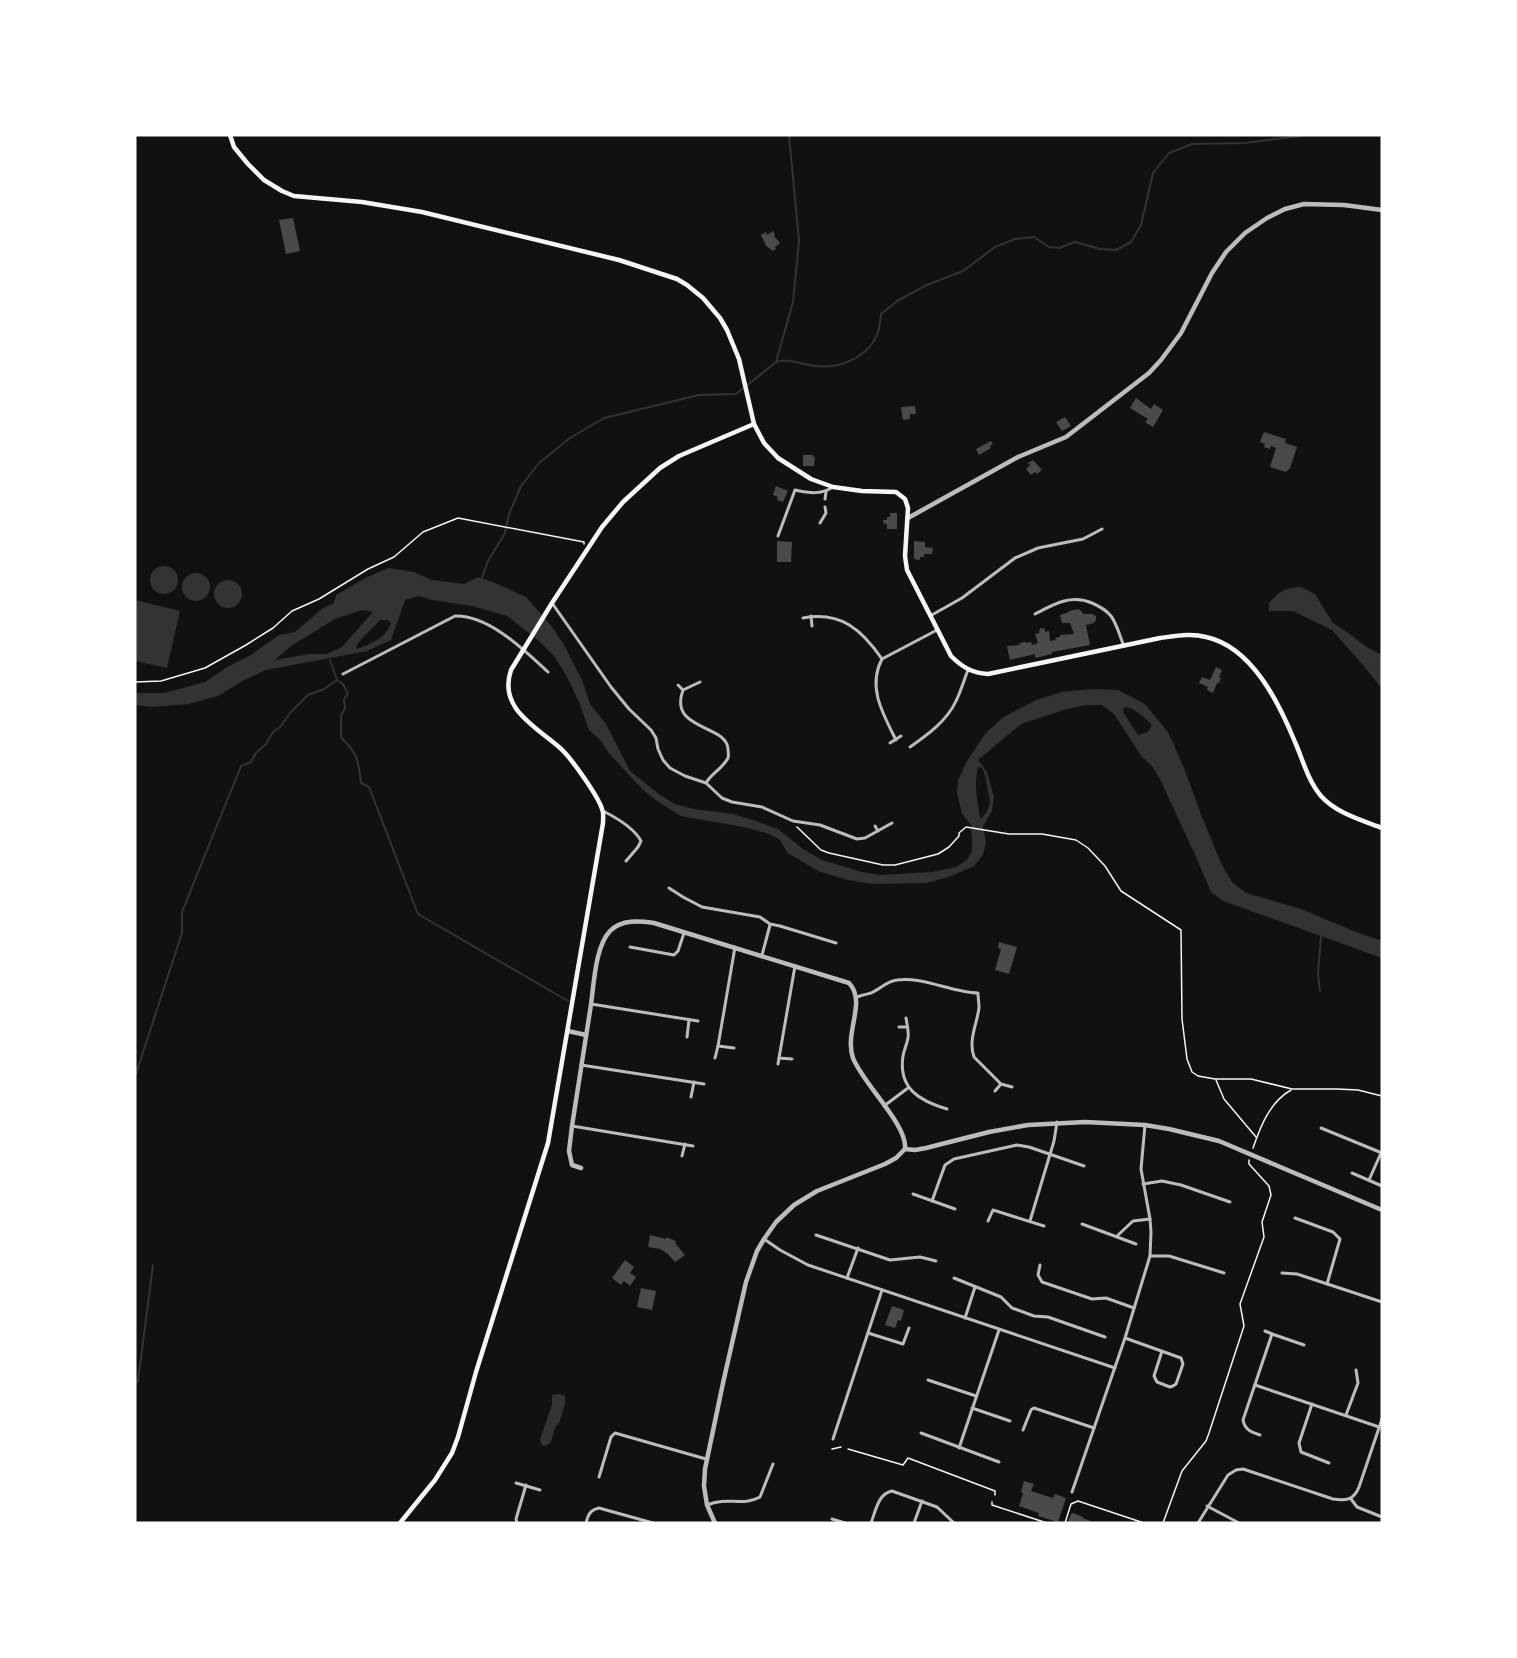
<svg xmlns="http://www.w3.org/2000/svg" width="1517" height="1658" viewBox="0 0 1517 1658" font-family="'Roboto Condensed',sans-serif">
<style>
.water{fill:#333;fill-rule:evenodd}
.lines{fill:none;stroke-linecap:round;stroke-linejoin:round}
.stream{stroke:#333;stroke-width:2}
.building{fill:#4a4a4a}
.path{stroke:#f5f5f5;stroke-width:1.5}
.minor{stroke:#bcbcbc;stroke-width:3}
.tertiary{stroke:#bcbcbc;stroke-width:4.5}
.secondary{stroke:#f5f5f5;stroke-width:4.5}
</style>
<rect width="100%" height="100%" fill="#111"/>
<g class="water">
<circle cx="164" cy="580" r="14"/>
<path d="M 389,568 L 414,572 L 432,580 L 464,584 L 478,577 L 495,583 L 526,597 L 553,628 L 564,645 L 582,680 L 590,704 L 606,724 L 630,771 L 660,795 L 675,804 L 694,809 L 733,814 L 756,821 L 778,829 L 803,849 L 822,860 L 862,872 L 880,875 L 932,872 L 956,867 L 967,860 L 972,851 L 972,842 L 971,825 L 962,814 L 957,793 L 958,780 L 967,761 L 985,734 L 1002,718 L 1036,700 L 1062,692 L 1090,689 L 1118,690 L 1145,704 L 1168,732 L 1184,768 L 1202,817 L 1222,865 L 1232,882 L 1246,893 L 1301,909 L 1356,932 L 1382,941 L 1382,958 L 1223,901 L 1211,892 L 1196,857 L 1160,779 L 1152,766 L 1142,757 L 1114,714 L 1102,705 L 1086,705 L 1067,709 L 1021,724 L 978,760 L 987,772 L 994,797 L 992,811 L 983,826 L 986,842 L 983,855 L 974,866 L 949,877 L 926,883 L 872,884 L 848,880 L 818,871 L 788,853 L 779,839 L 769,834 L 748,828 L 681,816 L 657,801 L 642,789 L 608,752 L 601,741 L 589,730 L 579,702 L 566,675 L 554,656 L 538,640 L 507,616 L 472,606 L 432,600 L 419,596 L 405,600 L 391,640 L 367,651 L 266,670 L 244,680 L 218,696 L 189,704 L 152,707 L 135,705 L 135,693 L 164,693 L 205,682 L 227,667 L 251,655 L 279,635 L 295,632 L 323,608 L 334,603 L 336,595 L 367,577 ZM 362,610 L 373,612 L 342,647 L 327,654 L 309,654 L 275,660 L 291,646 L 335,619 ZM 380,620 L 388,620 L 391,623 C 385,639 372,643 357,649 L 356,646 C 363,636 372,629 380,620 ZM 1124,707 C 1135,708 1144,717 1152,725 L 1148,732 L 1138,735 L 1123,712 ZM 978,767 L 982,768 C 985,774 986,779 987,786 C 990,802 993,804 982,818 L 980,817 C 977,800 974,784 978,767 Z"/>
<circle cx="196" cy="587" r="14"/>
<circle cx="228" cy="594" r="14"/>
<path d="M 1301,587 L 1315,594 L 1333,623 L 1347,632 L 1368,648 L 1382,655 L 1382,689 L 1368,671 L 1332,630 L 1293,611 L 1269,611 L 1269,603 C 1280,591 1284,588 1301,587 Z"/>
<polygon points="135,600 180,611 167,668 135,661"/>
<polygon points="559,1394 565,1396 565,1403 560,1421 555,1428 552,1439 549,1444 544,1446 541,1444 540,1439 552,1405 552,1395"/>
</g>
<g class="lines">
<g class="stream">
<polyline points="776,362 793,302 799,241 789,135"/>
<path d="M 481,580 L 488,561 L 505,533 L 509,514 L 521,486 L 539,463 L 570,438 L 604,418 L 699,395 L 736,394 L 776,362 C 790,358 803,365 817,366 C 841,369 870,356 878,332 C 880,327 880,320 881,314 L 897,301 L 927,285 L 963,271 L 995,247 L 1015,239 L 1034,237 L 1049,247 L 1059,248 L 1075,242 L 1100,249 L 1116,250 L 1131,242 L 1141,225 L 1153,173 L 1169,153 L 1192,144 L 1245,143 L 1308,135"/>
<path d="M 330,660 L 337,680 L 343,684 L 348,694 L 344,699 L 345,708 L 341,716 L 341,737 C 358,755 358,758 361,783 L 369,787 L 418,914 L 568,1001"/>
<polyline points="1320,991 1318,974 1321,937"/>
<polyline points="135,1077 182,933 182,912 241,766 251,762 256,753 266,744 273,732 280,727 290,713 308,695 324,689 337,680"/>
<polyline points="135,1384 138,1381 153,1265"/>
</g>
</g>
<g class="building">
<polygon points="293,218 300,251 286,254 279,220"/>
<polygon points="773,231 775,235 774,236 780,243 775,247 776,249 773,251 766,246 761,235 766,232 767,235"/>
<polygon points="1136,398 1151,409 1154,404 1163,410 1153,427 1145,422 1148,419 1130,408"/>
<polygon points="915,406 916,414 910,414 910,419 903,420 901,407"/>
<polygon points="1065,417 1071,426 1062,431 1056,422"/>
<polygon points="1264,432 1286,439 1285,443 1297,447 1290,468 1286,472 1270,467 1276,448 1271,446 1270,449 1264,447 1265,444 1260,442"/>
<polygon points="991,441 993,444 990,446 991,448 979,455 976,449"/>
<polygon points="803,455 813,455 813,457 815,457 814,466 803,466"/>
<polygon points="1033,460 1042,470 1037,474 1035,472 1031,475 1026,469 1030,465 1028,463"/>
<polygon points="776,486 788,491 783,502 777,500 778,497 773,495"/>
<polygon points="890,513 897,513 897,529 887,529 887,524 884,524 883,520 887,520 887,517 890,517"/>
<polygon points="777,541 792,542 791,562 777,562"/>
<polygon points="914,541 925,542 925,547 933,548 932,554 924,554 924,557 920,557 920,560 914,559"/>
<polygon points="1079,609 1082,612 1083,614 1092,614 1096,616 1096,620 1094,623 1086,625 1090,645 1052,652 1052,654 1035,658 1035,654 1010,660 1007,646 1020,645 1019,643 1026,642 1027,643 1031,642 1032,645 1038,643 1035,634 1039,633 1040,628 1045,629 1045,632 1049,631 1050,641 1056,640 1055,638 1060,637 1060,635 1074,634 1070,623 1062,623 1060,615 1069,612 1069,611"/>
<polygon points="1216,667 1222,670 1219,677 1221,678 1219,683 1217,683 1213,693 1207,690 1208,687 1199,683 1202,677 1210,680"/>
<polygon points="999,942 1017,947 1009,974 995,970 1001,949 998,948"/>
<polygon points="650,1235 666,1239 666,1237 676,1241 675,1243 685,1255 675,1262 668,1254 660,1249 648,1247"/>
<polygon points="625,1260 634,1267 630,1273 636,1277 630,1286 624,1281 621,1285 612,1278"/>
<polygon points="641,1288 656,1291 652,1310 637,1307"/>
<polygon points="892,1306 904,1310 901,1321 898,1320 895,1328 885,1325"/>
<polygon points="1024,1481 1034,1484 1031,1491 1053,1498 1055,1494 1066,1498 1058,1522 1038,1516 1039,1513 1019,1506 1023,1493 1021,1492"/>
<polygon points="1073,1513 1083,1517 1083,1518 1095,1523 1069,1523 1068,1521 1071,1514"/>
</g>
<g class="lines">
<g class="path">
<polyline points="135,682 161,681 205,668 246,645 273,628 292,611 319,599 368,569 394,557 423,532 458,518 584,542 584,544"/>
<polyline points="797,827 821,850 829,853 883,865 895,865 938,854 949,847 959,836 959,833 966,827 1009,834 1042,834 1076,840 1088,848 1105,866 1121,891 1181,930 1182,1019 1187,1059 1192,1072 1198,1076 1215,1079 1251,1079 1292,1089 1337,1089 1358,1090 1382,1096"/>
<polyline points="1216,1080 1224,1099 1256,1137"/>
<path d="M 1253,1148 C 1261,1125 1270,1102 1291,1090"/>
<polyline points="832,1449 841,1447"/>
<polyline points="848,1449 903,1465 908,1458 995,1491 995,1495"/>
<polyline points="992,1502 992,1505 1047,1523"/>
<polyline points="1065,1523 1071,1504 1078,1501 1144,1523"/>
<polyline points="1163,1523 1182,1471 1206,1441 1209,1433 1244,1326 1240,1304 1264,1237 1262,1222 1271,1195 1269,1186 1249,1164 1249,1160"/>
</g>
<g class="minor">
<polyline points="825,499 826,492"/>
<polyline points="820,523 826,513 825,507"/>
<path d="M 778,536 L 795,490 C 809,493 821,495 833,487"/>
<polyline points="552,603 611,687 629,709 651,730 656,738 658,749 663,760 670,768 685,776 706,783 722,798 732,802 762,807 793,821 820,825 857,839 865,838 892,823"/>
<path d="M 1035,614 C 1054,604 1071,594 1092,603 C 1099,606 1106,610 1111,616 C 1117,624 1120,637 1124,646"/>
<polyline points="811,616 812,626"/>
<polyline points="930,616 962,598 1015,558 1038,548 1083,539 1102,529"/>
<path d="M 803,618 C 841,611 862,630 882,659 L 937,630"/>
<path d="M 882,659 C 867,687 883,714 896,740"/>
<path d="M 343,674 L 455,616 C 489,615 524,650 548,672"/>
<path d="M 700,682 L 683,690 C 668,731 727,724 728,749 C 728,752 729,756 728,758 C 723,768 711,774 706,783"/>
<polyline points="678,685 683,690"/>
<polyline points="890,743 901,736"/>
<path d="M 910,747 C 927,735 947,721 956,701 C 961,691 964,680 968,670"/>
<path d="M 603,811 C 617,818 634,828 641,841 L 638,847 L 626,861"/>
<polyline points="875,826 878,831"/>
<polyline points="669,888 683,897 702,907 760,917 770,924 780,926 836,943"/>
<polyline points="630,947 674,955 678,951 684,933"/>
<polyline points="762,955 770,925"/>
<path d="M 857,997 C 862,995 867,994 871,993 C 880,989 887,981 897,980 C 922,976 953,993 978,993 C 978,998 979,1002 979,1008 C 977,1024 968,1040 974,1057 L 1001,1084 L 1012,1087"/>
<polyline points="591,1004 698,1021"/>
<path d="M 906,1018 C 907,1024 909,1032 908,1038 C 907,1044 904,1050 903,1056 C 898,1089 920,1101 947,1109"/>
<polyline points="899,1027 907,1027"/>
<polyline points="687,1037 689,1020"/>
<polyline points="734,1048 718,1046 735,947"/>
<polyline points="715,1058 718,1046"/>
<polyline points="792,1059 779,1058 795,966"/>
<polyline points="778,1064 779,1058"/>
<polyline points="581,1065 704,1084"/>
<polyline points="995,1091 1001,1084"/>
<polyline points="691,1097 694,1082"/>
<polyline points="884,1106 908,1088"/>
<polyline points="572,1126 693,1146"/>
<polyline points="1321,1128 1382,1153"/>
<polyline points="682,1156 685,1144"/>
<polyline points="1352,1173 1382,1186"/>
<polyline points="1369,1180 1381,1153"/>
<polyline points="1143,1184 1162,1181 1181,1185 1230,1202"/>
<polyline points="913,1194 955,1209"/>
<polyline points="932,1201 945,1165 954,1159 1017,1145 1029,1147 1084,1166"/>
<polyline points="1295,1218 1333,1232 1340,1239 1327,1284"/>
<polyline points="988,1221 993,1210 1044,1226"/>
<polyline points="1030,1221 1054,1141 1057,1122"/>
<polyline points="1082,1224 1136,1244"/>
<polyline points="816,1235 890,1260 920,1257 936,1261"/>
<polyline points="1117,1236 1133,1221 1150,1219"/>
<polyline points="764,1239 780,1250 808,1265 1115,1368"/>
<polyline points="1150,1256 1169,1256 1224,1273"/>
<polyline points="1040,1265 1038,1275 1042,1282 1092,1299 1106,1298 1134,1308"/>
<polyline points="1282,1273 1297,1274 1382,1302"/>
<polyline points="847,1278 858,1248"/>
<polyline points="954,1278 1001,1297 1012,1308 1034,1316 1048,1317 1105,1337"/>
<polyline points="965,1318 975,1287"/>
<polyline points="1265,1331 1272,1334"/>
<polyline points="868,1333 903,1344 909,1328"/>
<polyline points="1125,1338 1181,1358 1183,1364 1176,1384 1173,1386 1170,1387 1157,1382 1154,1376 1162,1351"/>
<polyline points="928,1380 976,1396"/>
<polyline points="1255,1385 1379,1427"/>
<polyline points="1312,1404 1299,1443 1301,1452 1329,1463"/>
<polyline points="972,1408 1010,1421"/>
<polyline points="1346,1415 1358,1383 1356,1370"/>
<polyline points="1023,1430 1031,1410 1034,1408 1094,1428"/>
<polyline points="921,1433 999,1462"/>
<path d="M 1260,1435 C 1251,1432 1245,1430 1243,1420 L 1272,1334 L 1304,1345"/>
<polyline points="833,1439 882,1290"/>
<polyline points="959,1448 999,1330"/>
<polyline points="599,1477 611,1437 615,1433 706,1459"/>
<polyline points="516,1483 540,1490"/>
<polyline points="1072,1492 1125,1338 1150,1256 1151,1232 1150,1219 1141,1169 1145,1125"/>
<polyline points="1351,1499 1357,1507 1382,1517"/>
<path d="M 707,1505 C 728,1496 742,1507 760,1497 L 773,1464"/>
<polyline points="1207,1506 1239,1523"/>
<polyline points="832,1519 845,1523"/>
<polyline points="517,1523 516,1519 526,1485"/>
<path d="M 586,1523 C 588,1515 590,1510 599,1508 L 653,1523"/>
<path d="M 871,1523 C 876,1510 878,1494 892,1491 L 937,1507 L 954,1523"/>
<polyline points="914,1523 922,1501"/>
<path d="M 1198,1523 L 1228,1475 L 1236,1470 L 1243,1469 L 1333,1499 C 1346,1501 1354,1500 1359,1487 L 1382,1419"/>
</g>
<g class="tertiary">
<polyline points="908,518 1018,457 1066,437 1149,373 1161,360 1181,333 1212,273 1226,252 1245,233 1267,218 1285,209 1304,204 1344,205 1382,210"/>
<polyline points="568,1031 586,1035"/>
<path d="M 581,1168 L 572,1165 L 569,1151 L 572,1126 C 578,1088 584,1049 590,1011 C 594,989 594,948 610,931 C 622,919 639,921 654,923 L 849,983 C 867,1002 844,1032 853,1058 C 863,1084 908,1125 905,1149"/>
<polyline points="715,1523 707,1505 704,1486 705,1469 723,1383 746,1282 757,1251 764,1239 776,1222 794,1205 817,1191 885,1164 896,1158 905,1149 915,1150 926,1148 989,1132 1028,1125 1085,1122 1145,1125 1169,1129 1219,1141 1382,1210"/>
</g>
<g class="secondary">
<path d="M 230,135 L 234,147 L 248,164 L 264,180 L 282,191 L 294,196 L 362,202 L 422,212 L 619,260 L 677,279 L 687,285 L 703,298 L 720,318 L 727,330 L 739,359 L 754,424 L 764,443 L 778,458 L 811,479 L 833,487 L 862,491 L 896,492 L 905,499 L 908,508 L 905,556 L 907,570 L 951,656 C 962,667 972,673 988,674 L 1160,638 C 1176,636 1191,633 1206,637 C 1252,647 1279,703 1295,742 C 1303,760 1308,781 1321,796 C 1336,813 1361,820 1382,828"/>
<path d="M 400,1523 L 435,1480 L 452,1453 L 458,1437 L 476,1372 L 548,1143 L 603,823 C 603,818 604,813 602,809 C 598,796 570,756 559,747 C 535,726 498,708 511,670 L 552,603 L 602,527 L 623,502 L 660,468 L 679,456 L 754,424"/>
</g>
</g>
<rect width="1517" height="1658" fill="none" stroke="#ffffff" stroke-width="273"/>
</svg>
